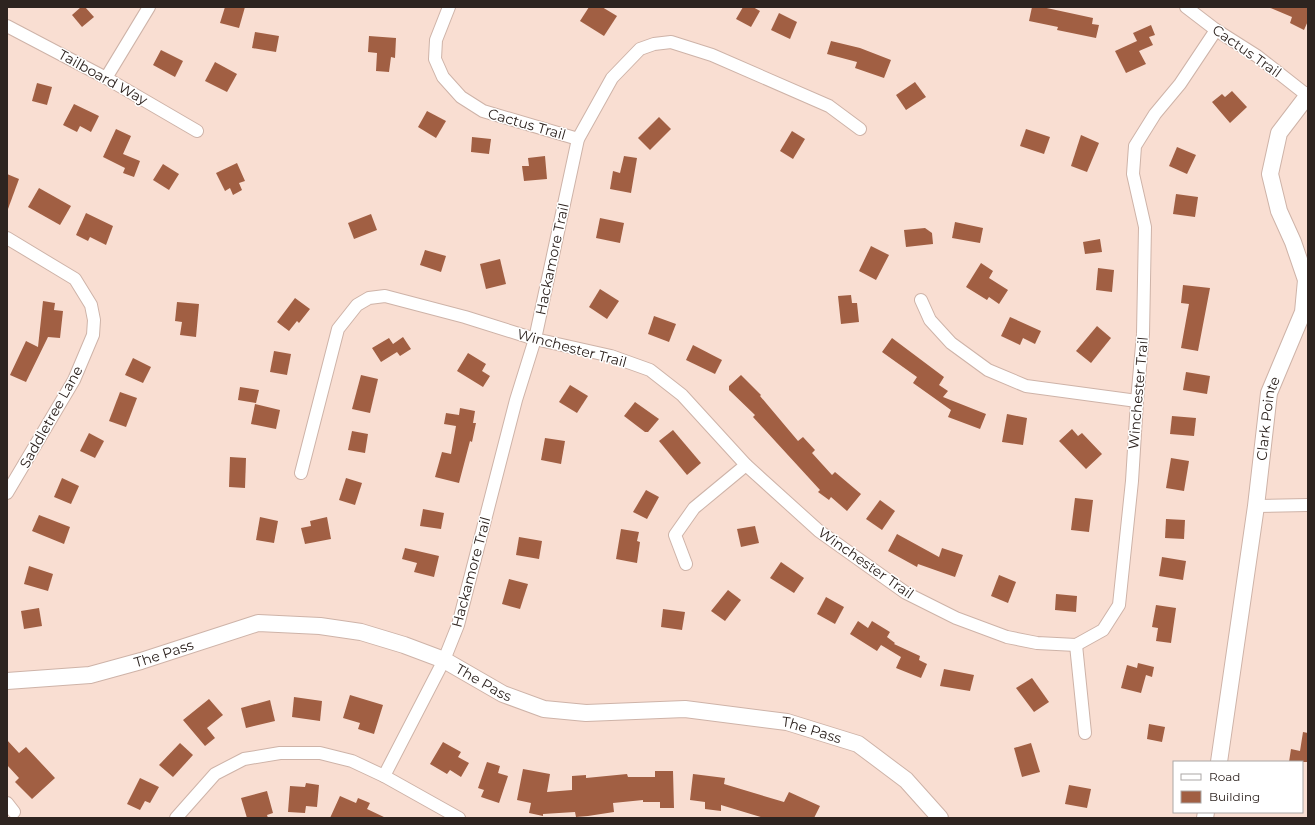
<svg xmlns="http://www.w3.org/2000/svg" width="1315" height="825" viewBox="0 0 1315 825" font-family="Montserrat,sans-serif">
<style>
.building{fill:#a15f43}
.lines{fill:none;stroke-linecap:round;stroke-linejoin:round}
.street-casing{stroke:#ceb3a8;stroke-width:14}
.secondary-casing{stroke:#ceb3a8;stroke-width:18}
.street{stroke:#fff;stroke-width:12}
.secondary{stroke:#fff;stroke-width:16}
.labels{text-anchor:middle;stroke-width:3;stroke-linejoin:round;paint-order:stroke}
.street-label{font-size:14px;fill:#2e2420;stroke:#fff}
</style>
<rect width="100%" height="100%" fill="#f9ded2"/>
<g class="building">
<polygon points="81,7 85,7 94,17 82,27 72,15"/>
<polygon points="225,7 245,7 239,28 220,23"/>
<polygon points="589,7 602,7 617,16 604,36 580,21"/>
<polygon points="743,7 753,7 760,11 751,27 736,19"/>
<polygon points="1032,7 1042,7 1093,18 1092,24 1099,25 1096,38 1057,30 1058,27 1029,21"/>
<polygon points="1268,7 1308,7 1308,21 1304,30 1290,23 1292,17"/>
<polygon points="779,13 797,22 790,39 771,30"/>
<polygon points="1151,25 1155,35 1149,37 1153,45 1139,51 1146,64 1126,73 1115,51 1137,41 1133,33"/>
<polygon points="255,32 279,36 276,52 252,48"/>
<polygon points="369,36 396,38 395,58 391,57 389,72 376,71 377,53 368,52"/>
<polygon points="831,41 860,48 891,60 884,78 855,68 857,62 827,54"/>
<polygon points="161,50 183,61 175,77 153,65"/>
<polygon points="215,62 237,74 227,92 205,81"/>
<polygon points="915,82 926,97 906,110 896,95"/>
<polygon points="37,83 52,87 47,105 32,101"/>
<polygon points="1232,91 1247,107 1230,123 1212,102 1222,94 1225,97"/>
<polygon points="74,104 99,116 91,132 80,126 77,132 63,125"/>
<polygon points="427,111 446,121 436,138 418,127"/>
<polygon points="659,117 671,129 650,150 638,138"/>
<polygon points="116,129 131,136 123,154 140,161 134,177 123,173 125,168 103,157"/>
<polygon points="1026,129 1050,137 1044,154 1020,146"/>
<polygon points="792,131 805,139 793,159 780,151"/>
<polygon points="1081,135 1099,143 1087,172 1071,166"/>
<polygon points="472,137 491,139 489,154 471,152"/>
<polygon points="1177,147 1196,155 1187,174 1169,166"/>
<polygon points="545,156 547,179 524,181 522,166 529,166 528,158"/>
<polygon points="624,156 637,158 631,193 610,189 613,171 620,173"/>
<polygon points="237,163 245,181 239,183 242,190 233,195 230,188 225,191 216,173"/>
<polygon points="163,164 179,174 169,190 153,180"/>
<polygon points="7,174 19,179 8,209 7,208"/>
<polygon points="39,188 71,206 60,225 28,207"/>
<polygon points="1176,194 1198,197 1195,217 1173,214"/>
<polygon points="86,213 113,226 106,245 90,237 88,241 76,235"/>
<polygon points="371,214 377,230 354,239 348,223"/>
<polygon points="600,218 624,223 620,243 596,238"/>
<polygon points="955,222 983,228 980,243 952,238"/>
<polygon points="925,228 932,233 933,244 906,247 904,230"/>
<polygon points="1100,239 1102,252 1085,254 1083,242"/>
<polygon points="871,246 889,255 876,280 859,271"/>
<polygon points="425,250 446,256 441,272 420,265"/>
<polygon points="500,259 506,284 486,289 480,264"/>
<polygon points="981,263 993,271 989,278 1008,290 999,304 989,297 987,300 966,287"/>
<polygon points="1098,268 1114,270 1112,292 1096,290"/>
<polygon points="1183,285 1210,288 1198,351 1181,348 1189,304 1181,303"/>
<polygon points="600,289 619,301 607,319 589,307"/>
<polygon points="851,295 852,303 857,303 859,322 841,324 838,296"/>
<polygon points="295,298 310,309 299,323 297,321 289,331 277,322"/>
<polygon points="43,301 55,303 54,310 63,311 60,338 48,337 26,382 10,375 26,341 38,347"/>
<polygon points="177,302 199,304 196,337 180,335 182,322 175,321"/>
<polygon points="654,316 676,324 669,342 648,334"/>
<polygon points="1010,317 1041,331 1035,344 1023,338 1020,345 1001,336"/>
<polygon points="1097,326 1111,338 1091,363 1076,351"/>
<polygon points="403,337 411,349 400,356 397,352 381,362 372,348 389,338 393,344"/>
<polygon points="892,338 944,377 939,385 948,391 943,397 986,414 980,429 948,417 951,410 913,383 917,377 882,352"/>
<polygon points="693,345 722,360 715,374 686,360"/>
<polygon points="274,351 291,354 287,375 270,372"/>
<polygon points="468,353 486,364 482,371 490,376 483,387 457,371"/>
<polygon points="133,358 151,367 143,383 125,375"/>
<polygon points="1186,372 1210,376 1207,394 1183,390"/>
<polygon points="361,375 378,379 370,413 352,409"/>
<polygon points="741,375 761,395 760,396 798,441 803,437 815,450 812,453 832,475 835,472 861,494 847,511 831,497 829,500 818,492 820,490 753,417 755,415 729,390 729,386"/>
<polygon points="570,385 588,396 577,413 559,402"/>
<polygon points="240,387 259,390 256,403 238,400"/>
<polygon points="120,392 137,398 126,427 109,421"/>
<polygon points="635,402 659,419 648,432 645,432 624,416"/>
<polygon points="255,404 280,410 276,429 251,424"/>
<polygon points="460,408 475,411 473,423 476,423 472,442 470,441 459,483 435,477 442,452 451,454 456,426 444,424 446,413 459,415"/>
<polygon points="1007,414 1027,418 1023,445 1002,442"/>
<polygon points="1172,416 1196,418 1194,436 1170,434"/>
<polygon points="1072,429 1078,436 1082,433 1102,454 1086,469 1059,441"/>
<polygon points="673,430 701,463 687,475 659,441"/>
<polygon points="352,431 368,434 365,453 348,450"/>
<polygon points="89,433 104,441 95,458 80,451"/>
<polygon points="545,438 565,441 561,464 541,460"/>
<polygon points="230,457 246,458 245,488 229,487"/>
<polygon points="1171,458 1189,461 1184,491 1166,488"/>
<polygon points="62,478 79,486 71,504 54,497"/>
<polygon points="346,478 362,483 355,505 339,500"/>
<polygon points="646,490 659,497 647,519 633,512"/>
<polygon points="1075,498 1093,500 1089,532 1071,530"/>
<polygon points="880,500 895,511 882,530 866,519"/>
<polygon points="423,509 444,513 441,529 420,526"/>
<polygon points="39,515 70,527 64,544 32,531"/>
<polygon points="260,517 278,521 274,543 256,540"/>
<polygon points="327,517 331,539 305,544 301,528 311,526 310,521"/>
<polygon points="1166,519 1185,520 1184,539 1165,538"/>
<polygon points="755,526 759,543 741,547 737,529"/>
<polygon points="621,529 639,532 637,541 640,542 637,563 616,559"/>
<polygon points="897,534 939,557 942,548 963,555 955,577 918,564 917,567 888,551"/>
<polygon points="519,537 542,541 539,559 516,555"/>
<polygon points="405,548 439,556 434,577 414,572 417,563 402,559"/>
<polygon points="1162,557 1186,561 1183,580 1159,576"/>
<polygon points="781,562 804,578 794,593 770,578"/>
<polygon points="29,566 53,574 48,591 24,584"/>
<polygon points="999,575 1016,582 1008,603 991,596"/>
<polygon points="509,579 528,584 520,609 502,604"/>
<polygon points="728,590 741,600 725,621 711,611"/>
<polygon points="1056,594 1077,596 1076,612 1055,610"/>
<polygon points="826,597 844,607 835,624 817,614"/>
<polygon points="1156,605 1176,608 1171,643 1156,641 1158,628 1152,627"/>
<polygon points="39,608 42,626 24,629 21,611"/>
<polygon points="663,609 685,612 682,630 661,627"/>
<polygon points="858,621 868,628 872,621 890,632 887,637 895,643 894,644 920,656 919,660 927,664 921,678 896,668 901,657 881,645 877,651 850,634"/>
<polygon points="1138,663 1154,667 1152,677 1146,675 1141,693 1121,688 1127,665 1137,668"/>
<polygon points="944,669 974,675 970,691 940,686"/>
<polygon points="1032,678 1049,702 1034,712 1016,688"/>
<polygon points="350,695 383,705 374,734 358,729 360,723 343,718"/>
<polygon points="294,697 322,701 320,721 292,717"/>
<polygon points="209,699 223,715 207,728 215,738 205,746 183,720"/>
<polygon points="270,700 275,721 246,728 241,708"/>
<polygon points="1149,724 1165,727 1162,742 1147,739"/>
<polygon points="1303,732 1308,733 1308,762 1289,762 1291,749 1300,751"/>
<polygon points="7,740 19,753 26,747 55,778 32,799 15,782 19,778 7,765"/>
<polygon points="443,742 461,752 458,757 469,763 461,777 450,770 447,774 430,764"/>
<polygon points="180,743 193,755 173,777 159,765"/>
<polygon points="1031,743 1040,772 1022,777 1014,748"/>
<polygon points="487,762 500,766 498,773 508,776 499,803 481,797 484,790 478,788"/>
<polygon points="523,769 550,774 547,792 572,790 572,776 586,775 586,778 627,774 628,777 655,777 655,771 673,771 674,808 660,808 660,802 643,802 643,800 613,803 614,812 588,816 576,817 575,812 543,814 543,816 529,813 531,803 517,800"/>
<polygon points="693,774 725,778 724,784 784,802 789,792 820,806 814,818 764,818 721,805 721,811 705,809 705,802 690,800"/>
<polygon points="140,778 159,787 150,803 145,801 140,810 127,804"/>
<polygon points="306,783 319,785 317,807 306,806 305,813 288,812 290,786 305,787"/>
<polygon points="1069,785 1091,789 1087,808 1065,804"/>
<polygon points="267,791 273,813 267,815 268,818 247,818 241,798"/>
<polygon points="340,796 356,803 358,798 370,803 367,809 386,818 330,818"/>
</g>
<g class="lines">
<g class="street-casing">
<g id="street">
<polyline points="449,7 436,40 435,59 443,77 461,97 483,111 578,139"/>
<polyline points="1186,7 1216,30 1257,56 1308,96"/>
<polyline points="7,26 106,78 197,131"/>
<polyline points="106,78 149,7"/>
<polyline points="7,238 75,279 91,305 94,320 93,335 74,380 7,493"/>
<polyline points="921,300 930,320 951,343 988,370 1026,386 1137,401"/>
<polyline points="301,473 338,329 357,305 369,298 385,296 465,317 535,339 611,356 650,370 682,395 746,465 819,531 906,593 956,618 1007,637 1037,643 1076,645 1103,630 1119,605 1132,481 1137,401 1143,334 1145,227 1133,174 1135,146 1155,114 1180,84 1216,30"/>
<polyline points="1256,506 1308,505"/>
<polyline points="686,564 675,535 694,508 746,465"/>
<polyline points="1076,645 1085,733"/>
<polyline points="384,776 444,660 458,625 516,400 535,339 578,139 612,78 640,49 654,44 671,42 712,55 829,106 860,129"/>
<polyline points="7,803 14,812"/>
<polyline points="176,818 215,774 244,759 280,753 320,753 352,761 384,776 459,818"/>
</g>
</g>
<g class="secondary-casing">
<g id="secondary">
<path id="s1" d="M 7,681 L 90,675 L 141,661 L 258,623 L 320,626 L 361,632 L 404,645 L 444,660 L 503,694 L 544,709 L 586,713 L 685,709 L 787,722 L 858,744 L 906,780 L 940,818"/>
<path id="s2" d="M 1219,762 L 1256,506 L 1269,393 L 1303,312 L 1306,280 L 1293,242 L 1279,211 L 1270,174 L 1279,133 L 1308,95"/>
<polyline points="1205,818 1206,812"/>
</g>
</g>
<use href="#street" class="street"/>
<use href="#secondary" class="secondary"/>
</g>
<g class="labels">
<g class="street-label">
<text transform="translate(1247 51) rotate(35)" y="5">Cactus Trail</text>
<text transform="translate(103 77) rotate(29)" y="5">Tailboard Way</text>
<text transform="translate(527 124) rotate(16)" y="5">Cactus Trail</text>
<text transform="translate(552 259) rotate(-78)" y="5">Hackamore Trail</text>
<text transform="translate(572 348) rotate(15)" y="5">Winchester Trail</text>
<text transform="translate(1138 393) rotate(-85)" y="5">Winchester Trail</text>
<text transform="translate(51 417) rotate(-61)" y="5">Saddletree Lane</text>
<text dy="5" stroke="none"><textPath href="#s2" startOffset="347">Clark Pointe</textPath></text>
<text transform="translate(866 563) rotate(35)" y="5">Winchester Trail</text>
<text transform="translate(471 572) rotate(-75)" y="5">Hackamore Trail</text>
<text dy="5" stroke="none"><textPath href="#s1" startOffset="160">The Pass</textPath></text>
<text dy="5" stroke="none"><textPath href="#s1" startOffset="496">The Pass</textPath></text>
<text dy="5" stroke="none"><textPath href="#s1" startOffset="832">The Pass</textPath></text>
</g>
</g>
<rect width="1315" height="825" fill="none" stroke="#2e2420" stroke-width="16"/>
<rect x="1173" y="761" width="130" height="52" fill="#ffffff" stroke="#aba7a6"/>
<rect x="1181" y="774" width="20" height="6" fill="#ffffff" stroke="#aba7a6"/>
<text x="1209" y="781" font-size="12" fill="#2e2420">Road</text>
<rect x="1181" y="791" width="20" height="12" fill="#a15f43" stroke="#aba7a6"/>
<text x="1209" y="801" font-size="12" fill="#2e2420">Building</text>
</svg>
